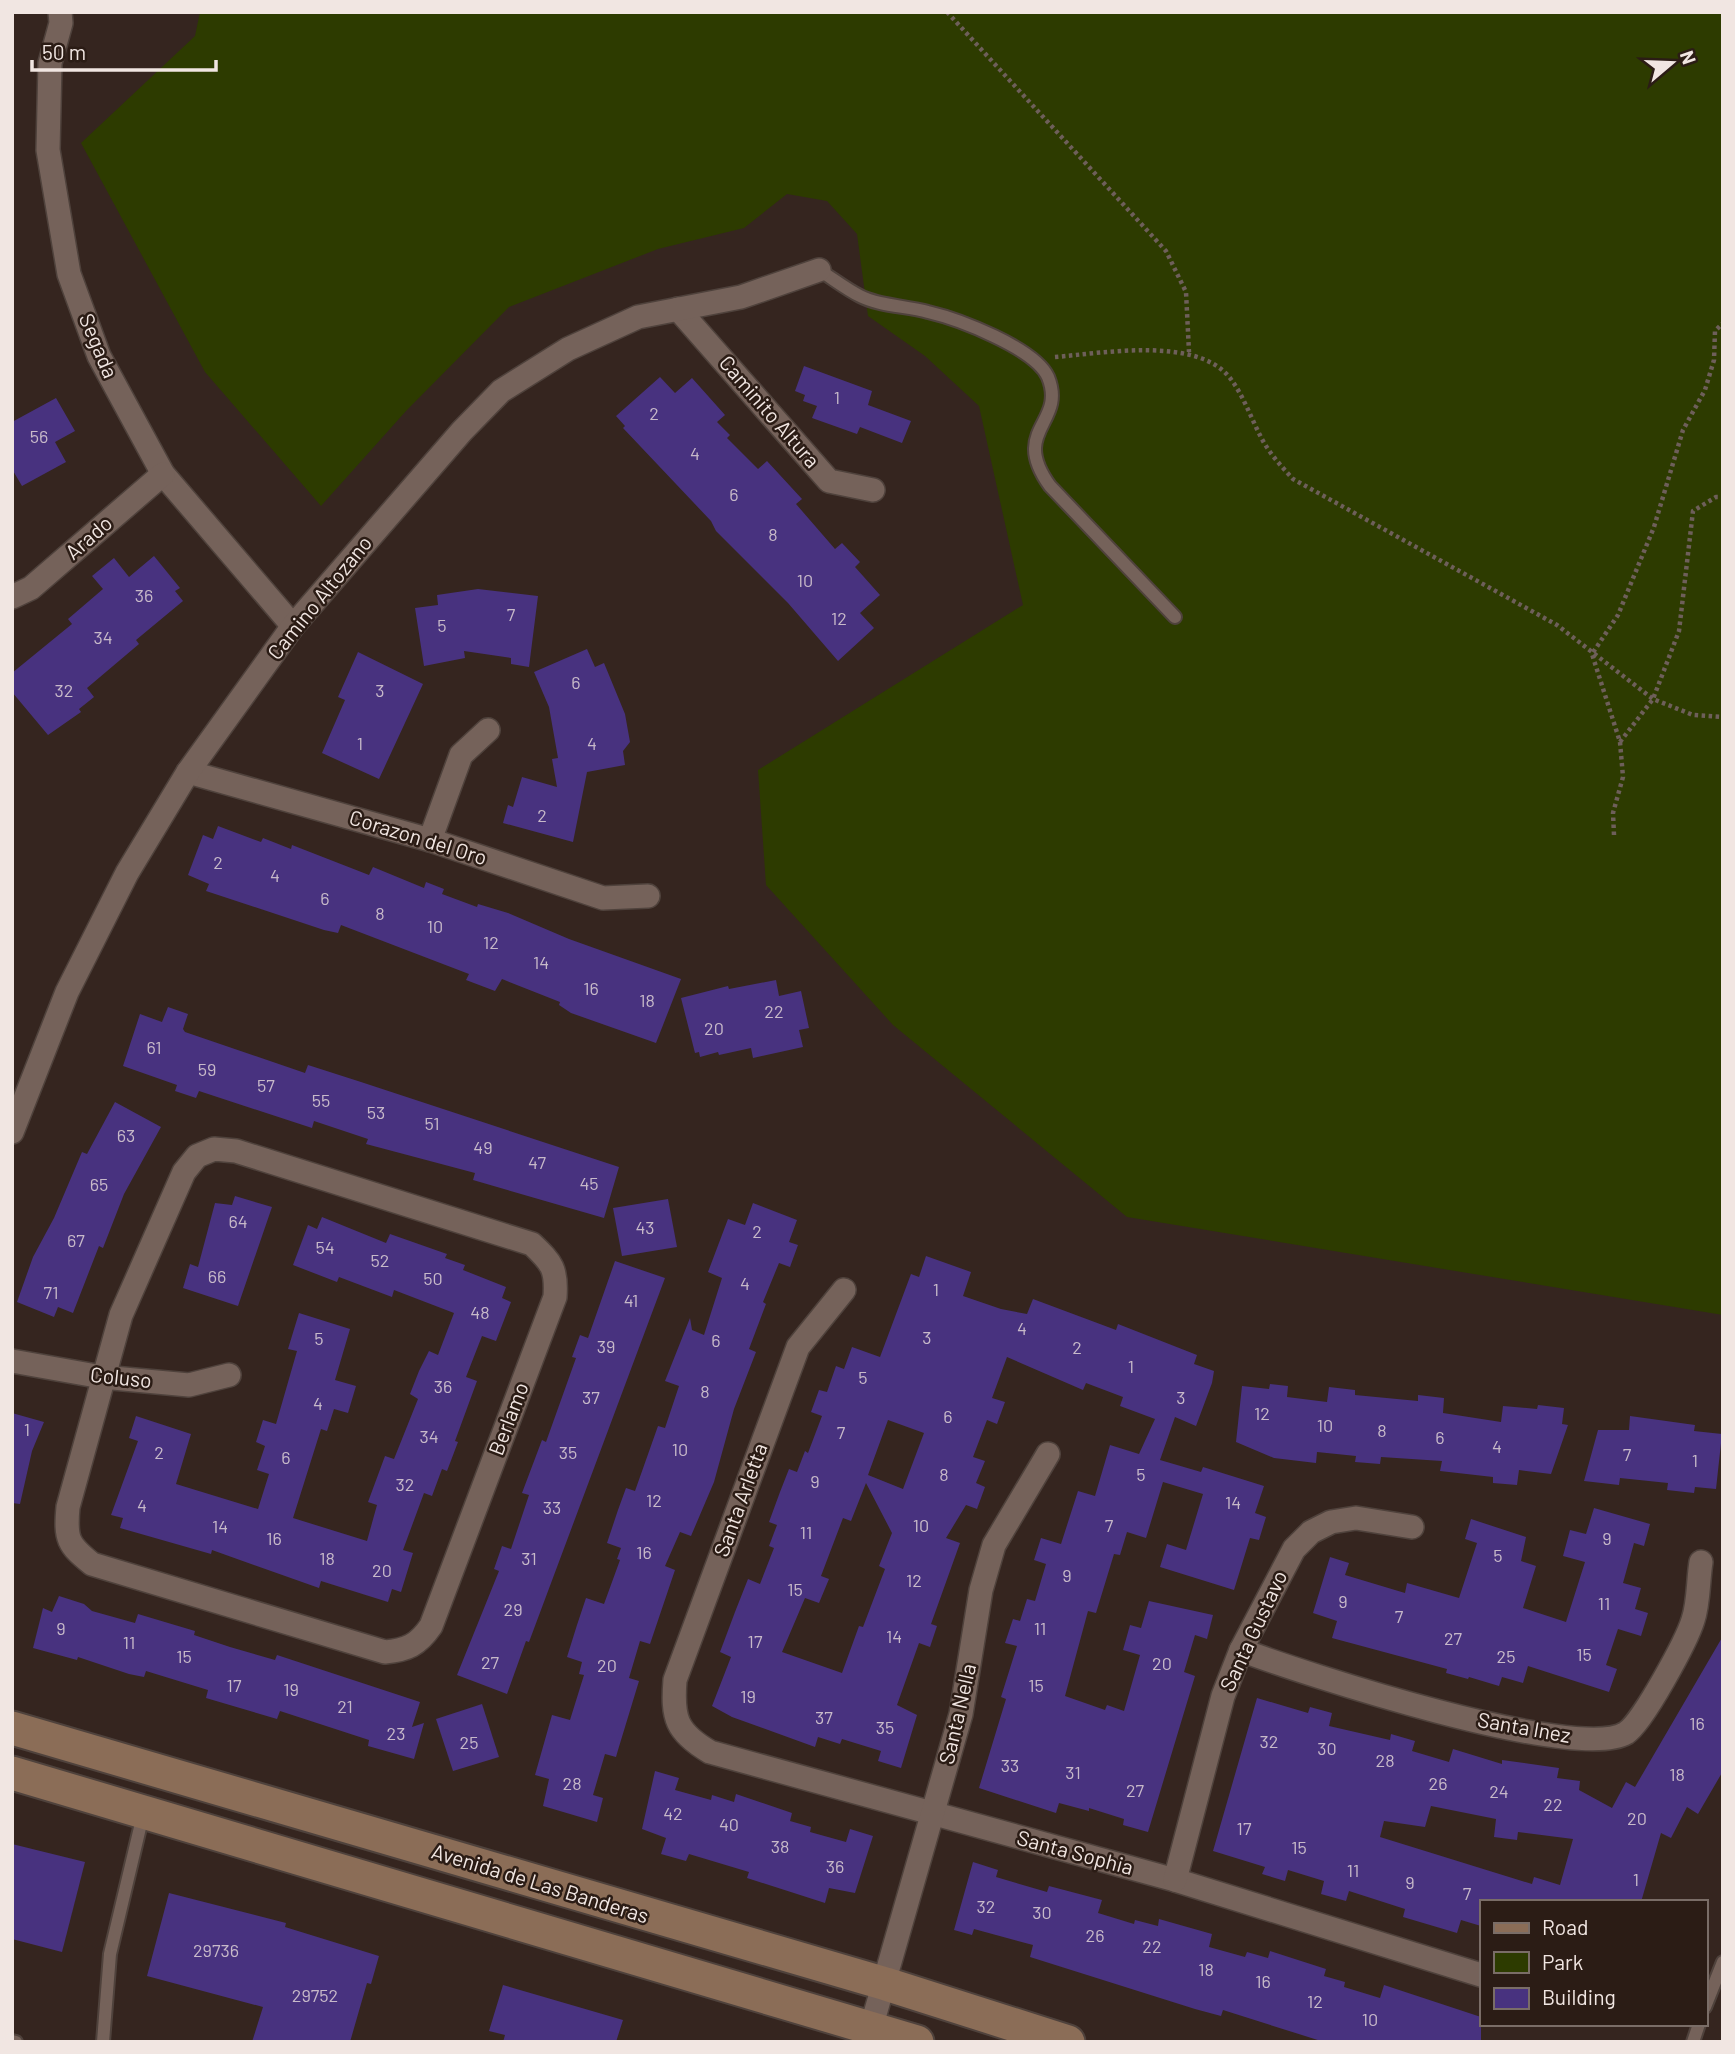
<svg xmlns="http://www.w3.org/2000/svg" width="1735" height="2054" viewBox="0 0 1735 2054" font-family="Barlow,sans-serif">
<style>
.green{fill:#2d3b00}
.building{fill:#48327f;fill-rule:evenodd}
.lines{fill:none;stroke-linecap:round;stroke-linejoin:round}
.service-casing{stroke:#4f423c;stroke-width:16}
.minor-casing{stroke:#4f423c;stroke-width:26}
.secondary-casing{stroke:#4f423c;stroke-width:37}
.path{stroke:#6e5f5a;stroke-width:4.5;stroke-dasharray:3.5 3.5;stroke-linecap:butt}
.service{stroke:#75625a;stroke-width:12}
.minor{stroke:#75625a;stroke-width:23}
.secondary{stroke:#8b6d57;stroke-width:33}
.labels{text-anchor:middle;stroke-width:5;stroke-linejoin:round;paint-order:stroke}
.number-label{font-size:18px;fill:#c7b9c9}
.street-label{font-size:21px;fill:#f1e6e2;stroke:#2b1c15}
</style>
<rect width="100%" height="100%" fill="#35251f"/>
<polygon class="green" points="200,12 1723,12 1723,1315 1127,1217 893,1025 766,885 758,770 1023,605 979,406 925,356 868,316 857,234 827,201 787,194 744,228 658,249 509,307 406,411 321,506 205,372 81,143 195,36"/>
<g class="building">
<polygon points="804,366 872,391 868,405 911,421 902,443 860,427 857,434 812,418 817,406 803,401 805,395 795,391"/>
<polygon points="660,377 675,393 692,378 725,415 717,422 730,435 727,438 758,469 767,461 802,499 796,504 835,549 842,543 860,562 855,567 880,595 860,613 874,628 838,661 788,603 716,531 711,521 623,428 625,426 616,416"/>
<polygon points="56,398 75,431 55,442 66,462 22,486 12,469 12,422"/>
<polygon points="154,556 180,588 175,591 183,601 136,640 139,644 87,688 94,697 79,709 81,712 48,735 12,692 12,673 72,624 68,619 103,589 92,576 114,558 129,577"/>
<polygon points="478,589 538,596 529,667 511,664 511,658 464,651 465,658 424,666 415,608 438,605 437,595"/>
<polygon points="587,649 595,667 604,663 625,714 630,742 623,751 625,765 587,772 573,842 503,823 508,805 513,807 522,777 557,787 552,759 558,758 549,707 534,672"/>
<polygon points="358,652 423,684 379,779 322,753 345,700 338,697"/>
<polygon points="218,826 261,842 263,838 291,849 292,845 369,875 373,867 424,888 426,882 444,889 442,894 477,907 478,904 508,913 569,939 681,979 656,1043 571,1013 559,1005 560,1002 502,979 495,991 466,980 469,974 341,925 338,933 324,930 206,891 209,884 188,875 203,835 213,839"/>
<polygon points="776,980 779,996 801,991 809,1028 799,1030 803,1047 753,1058 751,1048 719,1055 718,1052 700,1057 699,1052 695,1053 681,998 728,986 729,989"/>
<polygon points="168,1007 188,1014 183,1029 185,1032 305,1073 308,1065 361,1082 619,1167 604,1218 473,1180 475,1173 366,1144 368,1139 314,1121 312,1128 199,1091 196,1098 175,1091 177,1085 123,1066 140,1014 162,1022"/>
<polygon points="115,1102 161,1127 124,1194 103,1248 99,1246 73,1313 58,1307 54,1317 17,1302 33,1257 54,1218 82,1152 87,1154"/>
<polygon points="235,1196 272,1207 238,1306 183,1288 190,1264 198,1267 215,1203 232,1205"/>
<polygon points="668,1199 677,1247 622,1256 613,1208"/>
<polygon points="753,1203 797,1220 789,1242 798,1245 790,1267 779,1263 763,1302 766,1304 749,1349 756,1352 734,1409 714,1482 691,1536 680,1532 665,1566 675,1570 650,1644 640,1641 629,1678 639,1681 618,1750 616,1757 605,1754 593,1795 603,1798 597,1822 543,1806 549,1779 535,1775 552,1715 570,1720 584,1675 579,1674 582,1662 567,1657 577,1625 586,1598 604,1604 620,1560 617,1559 621,1548 607,1543 618,1510 626,1488 635,1491 658,1426 665,1428 679,1386 665,1381 690,1318 692,1330 704,1335 722,1278 708,1272 728,1219 745,1225"/>
<polygon points="322,1217 386,1243 390,1234 447,1254 445,1258 465,1265 463,1270 506,1287 502,1298 511,1302 496,1341 482,1336 466,1377 477,1381 455,1441 458,1442 447,1471 442,1469 432,1496 424,1493 403,1550 413,1553 401,1592 392,1589 388,1602 321,1581 319,1588 212,1550 211,1554 120,1528 123,1518 111,1515 138,1441 129,1438 136,1416 191,1434 176,1484 258,1509 269,1474 257,1470 265,1446 256,1442 263,1420 276,1424 297,1351 288,1349 299,1313 350,1329 335,1380 356,1386 348,1413 334,1409 327,1431 321,1429 293,1518 367,1541 377,1505 368,1502 385,1456 394,1459 418,1399 410,1394 419,1371 429,1351 438,1355 454,1313 394,1290 392,1297 339,1277 337,1282 293,1265 308,1225 317,1229"/>
<path d="M 926,1256 L 971,1272 L 963,1296 L 1001,1309 L 1027,1314 L 1033,1299 L 1116,1330 L 1118,1324 L 1197,1355 L 1194,1364 L 1214,1371 L 1212,1383 L 1196,1426 L 1175,1417 L 1160,1460 L 1201,1472 L 1203,1467 L 1264,1486 L 1255,1513 L 1266,1517 L 1259,1540 L 1250,1538 L 1234,1590 L 1160,1567 L 1167,1544 L 1186,1550 L 1203,1494 L 1163,1482 L 1146,1538 L 1127,1532 L 1120,1555 L 1114,1554 L 1096,1613 L 1088,1611 L 1065,1696 L 1105,1710 L 1107,1705 L 1124,1711 L 1140,1655 L 1123,1650 L 1130,1625 L 1141,1628 L 1149,1601 L 1213,1615 L 1207,1639 L 1195,1635 L 1184,1672 L 1195,1676 L 1148,1832 L 1123,1825 L 1124,1819 L 1089,1808 L 1089,1811 L 1059,1803 L 1056,1813 L 979,1788 L 1006,1699 L 1001,1697 L 1017,1646 L 1005,1643 L 1013,1619 L 1020,1621 L 1027,1599 L 1035,1601 L 1046,1564 L 1034,1560 L 1041,1538 L 1061,1544 L 1078,1491 L 1095,1496 L 1110,1445 L 1139,1454 L 1155,1419 L 1120,1406 L 1123,1397 L 1086,1383 L 1083,1390 L 1007,1357 L 992,1398 L 1005,1402 L 997,1424 L 987,1420 L 973,1457 L 985,1461 L 976,1483 L 985,1487 L 977,1509 L 966,1505 L 946,1538 L 960,1543 L 931,1624 L 937,1626 L 930,1647 L 919,1643 L 897,1705 L 917,1715 L 901,1768 L 878,1761 L 881,1751 L 842,1739 L 840,1744 L 818,1737 L 815,1747 L 732,1717 L 712,1706 L 731,1657 L 720,1652 L 735,1612 L 748,1579 L 760,1584 L 774,1548 L 769,1546 L 777,1525 L 769,1522 L 780,1492 L 789,1469 L 797,1472 L 805,1451 L 808,1453 L 822,1416 L 811,1412 L 819,1390 L 827,1392 L 836,1366 L 844,1369 L 852,1347 L 880,1357 L 911,1274 L 919,1277 ZM 888,1420 L 924,1433 L 903,1489 L 868,1475 ZM 866,1483 L 892,1533 L 879,1566 L 885,1569 L 863,1627 L 859,1626 L 842,1673 L 782,1652 L 805,1598 L 819,1603 L 829,1579 L 821,1576 L 843,1518 L 851,1521 Z"/>
<polygon points="615,1261 665,1278 529,1642 526,1641 507,1694 457,1675 499,1571 494,1569 502,1546 511,1549 529,1495 522,1493 542,1440 546,1442 576,1358 572,1357 580,1335 588,1338"/>
<polygon points="1270,1384 1288,1386 1287,1397 1327,1402 1329,1387 1355,1390 1355,1395 1418,1401 1418,1395 1444,1398 1443,1413 1501,1422 1503,1406 1537,1409 1538,1405 1564,1408 1562,1424 1568,1425 1551,1474 1519,1470 1517,1485 1493,1483 1493,1477 1440,1471 1442,1461 1381,1457 1380,1464 1355,1462 1356,1456 1317,1452 1316,1463 1274,1458 1236,1442 1242,1386 1269,1389"/>
<polygon points="12,1413 44,1422 32,1451 20,1504 12,1503"/>
<polygon points="1630,1416 1695,1425 1694,1431 1722,1434 1716,1489 1695,1487 1694,1493 1667,1490 1668,1483 1620,1478 1619,1485 1584,1481 1598,1430 1629,1430"/>
<polygon points="1594,1508 1650,1524 1644,1546 1634,1543 1623,1583 1641,1588 1635,1609 1648,1613 1641,1636 1618,1629 1606,1665 1617,1669 1609,1692 1528,1666 1523,1683 1502,1677 1499,1686 1469,1677 1468,1679 1446,1673 1447,1669 1332,1638 1337,1621 1313,1613 1330,1557 1349,1563 1345,1575 1405,1593 1407,1583 1459,1598 1477,1543 1465,1539 1471,1519 1526,1537 1521,1561 1536,1566 1523,1608 1566,1622 1585,1562 1563,1556 1570,1530 1586,1534"/>
<polygon points="59,1596 84,1604 92,1611 135,1623 138,1614 195,1631 194,1635 230,1647 275,1660 277,1655 420,1702 412,1727 424,1723 414,1759 368,1746 369,1740 280,1711 277,1719 206,1698 208,1690 146,1671 144,1677 129,1674 78,1657 77,1660 33,1648 43,1608 52,1612"/>
<path d="M 1723,1636 L 1723,1771 L 1698,1814 L 1687,1807 L 1671,1838 L 1661,1833 L 1641,1902 L 1481,1902 L 1481,1926 L 1461,1920 L 1457,1933 L 1403,1917 L 1405,1909 L 1349,1891 L 1346,1901 L 1321,1894 L 1324,1881 L 1288,1870 L 1285,1881 L 1262,1874 L 1265,1867 L 1213,1851 L 1257,1698 L 1308,1713 L 1310,1707 L 1332,1713 L 1329,1726 L 1390,1740 L 1391,1734 L 1415,1741 L 1412,1751 L 1449,1762 L 1453,1749 L 1502,1764 L 1502,1760 L 1559,1768 L 1557,1778 L 1580,1781 L 1579,1790 L 1612,1808 L 1626,1782 L 1635,1787 ZM 1431,1806 L 1496,1819 L 1494,1837 L 1517,1840 L 1518,1832 L 1573,1839 L 1560,1885 L 1534,1877 L 1532,1884 L 1380,1837 L 1384,1821 L 1425,1827 Z"/>
<polygon points="482,1704 499,1757 453,1771 436,1719"/>
<polygon points="655,1771 679,1778 675,1790 711,1800 712,1795 734,1802 736,1794 792,1813 790,1821 811,1827 810,1832 846,1842 850,1829 873,1836 855,1893 829,1888 825,1903 747,1878 749,1872 689,1854 686,1861 661,1854 666,1838 642,1829"/>
<polygon points="12,1844 85,1862 62,1952 12,1939"/>
<polygon points="973,1862 998,1870 996,1877 1047,1892 1049,1886 1102,1900 1098,1913 1134,1924 1135,1920 1158,1926 1159,1919 1212,1934 1209,1947 1245,1957 1247,1952 1268,1958 1270,1951 1326,1969 1324,1976 1345,1982 1344,1987 1380,1998 1384,1985 1481,2017 1481,2042 1324,2042 1223,2010 1221,2016 1195,2009 1030,1957 1033,1945 974,1929 972,1935 954,1930"/>
<polygon points="169,1893 286,1923 285,1927 379,1956 371,1984 367,1983 350,2042 252,2042 263,2007 147,1976"/>
<polygon points="503,1985 623,2020 616,2042 503,2042 505,2035 489,2031"/>
</g>
<g class="lines">
<g class="service-casing">
<g id="service">
<path d="M 819,270 C 832,278 846,289 860,296 C 879,306 906,306 928,312 C 958,319 1035,348 1048,377 C 1067,424 1009,429 1050,486 L 1175,617"/>
<polyline points="1705,2007 1723,1962"/>
<polyline points="12,2041 16,2042"/>
<polyline points="103,2042 110,1954 143,1815"/>
<polyline points="1693,2042 1699,2024"/>
</g>
</g>
<g class="minor-casing">
<g id="minor">
<polyline points="60,12 61,23 50,63 48,150 69,274 99,356 163,474 293,626"/>
<polyline points="678,309 829,481 873,490"/>
<polyline points="12,597 31,588 163,474"/>
<polyline points="188,772 430,840 603,898 648,896"/>
<polyline points="430,840 461,755 488,730"/>
<polyline points="12,1132 67,992 127,873 188,772 293,626 462,431 501,391 568,349 638,317 741,297 819,270"/>
<path d="M 214,1149 L 236,1151 L 532,1244 C 552,1263 557,1269 555,1297 L 431,1626 C 418,1645 407,1650 385,1652 L 92,1564 C 68,1545 65,1539 68,1507 L 121,1315 L 184,1172 L 197,1156 Z"/>
<path d="M 844,1290 L 798,1347 L 675,1680 C 672,1718 676,1732 710,1752 L 1175,1880 L 1481,1975"/>
<polyline points="12,1361 102,1377 189,1385 229,1375"/>
<path d="M 1241,1650 C 1302,1673 1576,1763 1626,1733 C 1643,1722 1687,1640 1693,1620 C 1699,1602 1698,1580 1701,1562"/>
<polyline points="1175,1880 1223,1696 1241,1650 1294,1549 1311,1532 1331,1522 1356,1518 1412,1527"/>
<polyline points="871,2028 961,1714 981,1590 994,1545 1048,1454"/>
</g>
</g>
<g class="secondary-casing">
<g id="secondary">
<polyline points="12,1728 886,1984 1068,2042"/>
<polyline points="12,1773 917,2042"/>
</g>
</g>
<g class="path">
<polyline points="947,12 1166,251 1186,292 1189,352"/>
<path d="M 1055,357 C 1104,353 1197,336 1230,378 C 1244,396 1252,421 1263,441 C 1271,455 1282,467 1293,479 L 1557,625 L 1653,699 L 1693,715 L 1723,717"/>
<polyline points="1620,742 1653,699 1679,631 1693,511 1716,497 1723,497"/>
<polyline points="1614,835 1613,813 1623,777 1620,742 1592,654 1618,615 1654,527 1683,430 1705,390 1714,360 1715,331 1723,323"/>
</g>
<use href="#service" class="service"/>
<use href="#minor" class="minor"/>
<use href="#secondary" class="secondary"/>
</g>
<g class="labels">
<g class="number-label">
<text x="837" y="404">1</text>
<text x="654" y="420">2</text>
<text x="39" y="443">56</text>
<text x="695" y="460">4</text>
<text x="734" y="501">6</text>
<text x="773" y="541">8</text>
<text x="805" y="587">10</text>
<text x="144" y="602">36</text>
<text x="511" y="621">7</text>
<text x="839" y="625">12</text>
<text x="442" y="632">5</text>
<text x="103" y="644">34</text>
<text x="576" y="689">6</text>
<text x="64" y="697">32</text>
<text x="380" y="697">3</text>
<text x="360" y="750">1</text>
<text x="592" y="750">4</text>
<text x="542" y="822">2</text>
<text x="218" y="869">2</text>
<text x="275" y="882">4</text>
<text x="325" y="905">6</text>
<text x="380" y="920">8</text>
<text x="435" y="933">10</text>
<text x="491" y="949">12</text>
<text x="541" y="969">14</text>
<text x="591" y="995">16</text>
<text x="647" y="1007">18</text>
<text x="774" y="1018">22</text>
<text x="714" y="1035">20</text>
<text x="154" y="1054">61</text>
<text x="207" y="1076">59</text>
<text x="266" y="1092">57</text>
<text x="321" y="1107">55</text>
<text x="376" y="1119">53</text>
<text x="432" y="1130">51</text>
<text x="126" y="1142">63</text>
<text x="483" y="1154">49</text>
<text x="537" y="1169">47</text>
<text x="589" y="1190">45</text>
<text x="99" y="1191">65</text>
<text x="238" y="1228">64</text>
<text x="645" y="1234">43</text>
<text x="757" y="1238">2</text>
<text x="76" y="1247">67</text>
<text x="325" y="1254">54</text>
<text x="380" y="1267">52</text>
<text x="217" y="1283">66</text>
<text x="433" y="1285">50</text>
<text x="745" y="1290">4</text>
<text x="936" y="1296">1</text>
<text x="51" y="1299">71</text>
<text x="631" y="1307">41</text>
<text x="480" y="1319">48</text>
<text x="1022" y="1335">4</text>
<text x="927" y="1344">3</text>
<text x="319" y="1345">5</text>
<text x="716" y="1347">6</text>
<text x="606" y="1353">39</text>
<text x="1077" y="1354">2</text>
<text x="1131" y="1373">1</text>
<text x="863" y="1384">5</text>
<text x="443" y="1393">36</text>
<text x="705" y="1398">8</text>
<text x="591" y="1404">37</text>
<text x="1181" y="1404">3</text>
<text x="318" y="1410">4</text>
<text x="1262" y="1420">12</text>
<text x="948" y="1423">6</text>
<text x="1325" y="1432">10</text>
<text x="27" y="1436">1</text>
<text x="1382" y="1437">8</text>
<text x="841" y="1439">7</text>
<text x="429" y="1443">34</text>
<text x="1440" y="1444">6</text>
<text x="1497" y="1453">4</text>
<text x="680" y="1456">10</text>
<text x="159" y="1459">2</text>
<text x="568" y="1459">35</text>
<text x="1627" y="1461">7</text>
<text x="286" y="1464">6</text>
<text x="1695" y="1467">1</text>
<text x="944" y="1481">8</text>
<text x="1141" y="1481">5</text>
<text x="815" y="1488">9</text>
<text x="405" y="1491">32</text>
<text x="654" y="1507">12</text>
<text x="1233" y="1509">14</text>
<text x="142" y="1512">4</text>
<text x="552" y="1514">33</text>
<text x="921" y="1532">10</text>
<text x="1109" y="1532">7</text>
<text x="220" y="1533">14</text>
<text x="806" y="1539">11</text>
<text x="274" y="1545">16</text>
<text x="1607" y="1545">9</text>
<text x="644" y="1559">16</text>
<text x="1498" y="1562">5</text>
<text x="327" y="1565">18</text>
<text x="529" y="1565">31</text>
<text x="382" y="1577">20</text>
<text x="1067" y="1582">9</text>
<text x="914" y="1587">12</text>
<text x="795" y="1596">15</text>
<text x="1343" y="1608">9</text>
<text x="1604" y="1610">11</text>
<text x="513" y="1616">29</text>
<text x="1399" y="1623">7</text>
<text x="61" y="1635">9</text>
<text x="1040" y="1635">11</text>
<text x="894" y="1643">14</text>
<text x="1453" y="1645">27</text>
<text x="755" y="1648">17</text>
<text x="129" y="1649">11</text>
<text x="1584" y="1661">15</text>
<text x="184" y="1663">15</text>
<text x="1506" y="1663">25</text>
<text x="490" y="1669">27</text>
<text x="1162" y="1670">20</text>
<text x="607" y="1672">20</text>
<text x="234" y="1692">17</text>
<text x="1036" y="1692">15</text>
<text x="291" y="1696">19</text>
<text x="748" y="1703">19</text>
<text x="345" y="1713">21</text>
<text x="824" y="1724">37</text>
<text x="1697" y="1730">16</text>
<text x="885" y="1734">35</text>
<text x="396" y="1740">23</text>
<text x="1269" y="1748">32</text>
<text x="469" y="1749">25</text>
<text x="1327" y="1755">30</text>
<text x="1385" y="1767">28</text>
<text x="1010" y="1772">33</text>
<text x="1073" y="1779">31</text>
<text x="1677" y="1781">18</text>
<text x="572" y="1790">28</text>
<text x="1438" y="1790">26</text>
<text x="1135" y="1797">27</text>
<text x="1499" y="1798">24</text>
<text x="1553" y="1811">22</text>
<text x="673" y="1820">42</text>
<text x="1637" y="1825">20</text>
<text x="729" y="1831">40</text>
<text x="1244" y="1835">17</text>
<text x="780" y="1853">38</text>
<text x="1299" y="1854">15</text>
<text x="835" y="1873">36</text>
<text x="1353" y="1877">11</text>
<text x="1636" y="1886">1</text>
<text x="1410" y="1889">9</text>
<text x="1467" y="1900">7</text>
<text x="986" y="1913">32</text>
<text x="1042" y="1919">30</text>
<text x="1095" y="1942">26</text>
<text x="1152" y="1953">22</text>
<text x="216" y="1957">29736</text>
<text x="1206" y="1976">18</text>
<text x="1263" y="1988">16</text>
<text x="315" y="2002">29752</text>
<text x="1315" y="2008">12</text>
<text x="1370" y="2026">10</text>
</g>
<g class="street-label">
<text transform="translate(98 346) rotate(67)" y="7">Segada</text>
<text transform="translate(769 412) rotate(49)" y="7">Caminito Altura</text>
<text transform="translate(89 538) rotate(-41)" y="7">Arado</text>
<text transform="translate(320 598) rotate(-51)" y="7">Camino Altozano</text>
<text transform="translate(418 838) rotate(17)" y="7">Corazon del Oro</text>
<text transform="translate(121 1378) rotate(6)" y="7">Coluso</text>
<text transform="translate(509 1419) rotate(-69)" y="7">Berlamo</text>
<text transform="translate(741 1500) rotate(-70)" y="7">Santa Arletta</text>
<text transform="translate(1254 1631) rotate(-65)" y="7">Santa Gustavo</text>
<text transform="translate(958 1714) rotate(-77)" y="7">Santa Nella</text>
<text transform="translate(1524 1728) rotate(10)" y="7">Santa Inez</text>
<text transform="translate(1075 1853) rotate(15)" y="7">Santa Sophia</text>
<text transform="translate(540 1884) rotate(17)" y="7">Avenida de Las Banderas</text>
</g>
</g>
<rect width="1735" height="2054" fill="none" stroke="#f1e6e2" stroke-width="28"/>
<rect x="1480" y="1900" width="228" height="126" fill="#2b1c15" stroke="#7a6d67" stroke-width="2"/>
<rect x="1494" y="1923" width="35" height="10" fill="#8b6d57" stroke="#7a6d67" stroke-width="2"/>
<text x="1542" y="1935" font-size="21" fill="#f1e6e2">Road</text>
<rect x="1494" y="1952" width="35" height="21" fill="#2d3b00" stroke="#7a6d67" stroke-width="2"/>
<text x="1542" y="1970" font-size="21" fill="#f1e6e2">Park</text>
<rect x="1494" y="1988" width="35" height="21" fill="#48327f" stroke="#7a6d67" stroke-width="2"/>
<text x="1542" y="2005" font-size="21" fill="#f1e6e2">Building</text>
<g transform="translate(1672 63) rotate(71)" stroke="#2b1c15" stroke-width="5" paint-order="stroke">
<path d="M0-5L12 26L0 18L-12 26Z" fill="#f1e6e2"/>
<text y="-10" font-size="19" font-weight="bold" text-anchor="middle" fill="#f1e6e2">N</text>
</g>
<path d="M32 60v10h184v-10" fill="none" stroke="#f1e6e2" stroke-width="3.5"/>
<text x="42" y="60" font-size="21" fill="#f1e6e2" stroke="#2b1c15" stroke-width="5" paint-order="stroke">50 m</text>
</svg>
